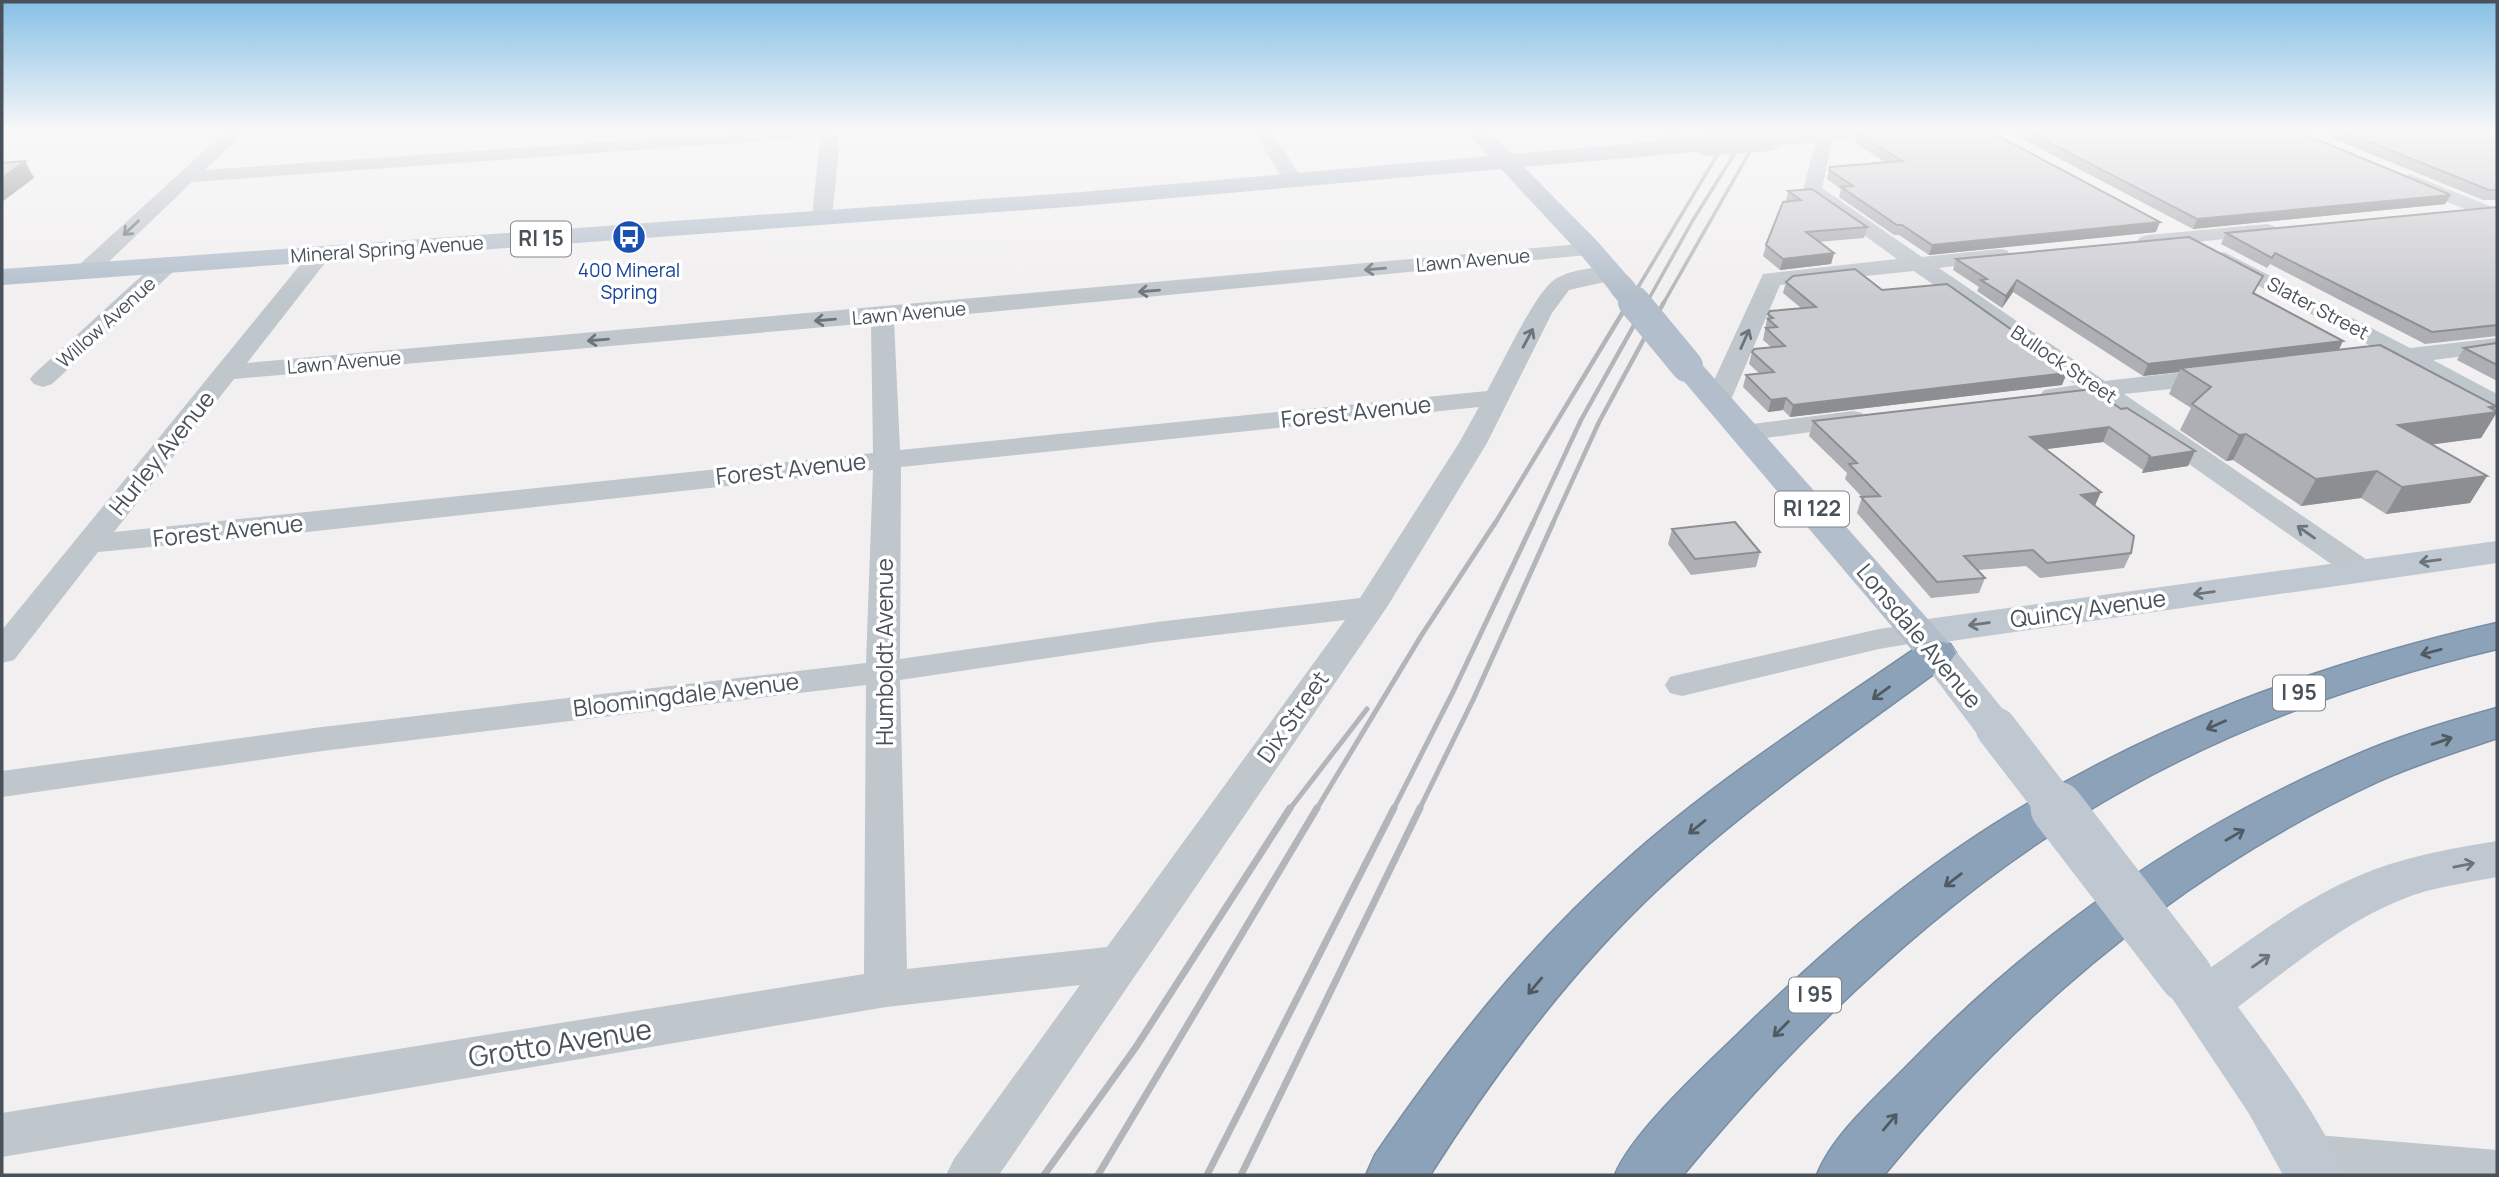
<svg xmlns="http://www.w3.org/2000/svg" width="2499" height="1177" viewBox="0 0 2499 1177" font-family="Manrope,sans-serif">
<style>
.lines{fill:none;stroke-linecap:round;stroke-linejoin:round}
.highway-casing{stroke:#788da4;stroke-width:3}
.street{fill:#bfc6cc;fill-rule:evenodd}
.secondary{fill:#bfc7d1;fill-rule:evenodd}
.primary{fill:#b2becb;fill-rule:evenodd}
.highway{fill:#8ca2b8;fill-rule:evenodd}
.rail-far3{stroke:#b2b5b9;stroke-width:3.5}
.rail-far2{stroke:#b2b5b9;stroke-width:4.5}
.rail-far1{stroke:#b2b5b9;stroke-width:5}
.rail{stroke:#b2b5b9;stroke-width:7}
.secondary-bridge-far1{stroke:#bfc7d1;stroke-width:41}
.secondary-bridge{stroke:#bfc7d1;stroke-width:53}
.primary-bridge-far1{stroke:#b2becb;stroke-width:24}
.primary-bridge{stroke:#b2becb;stroke-width:32}
.wall{fill:#aeafb4}
.shaded-wall{fill:#8d8e92}
.building{fill:#cacbd1;stroke:#8d8e92;stroke-width:2}
.oneway{stroke:#6c757c}
.oneway2{stroke:#6c757e}
.oneway3{stroke:#505a63}
.labels{text-anchor:middle;stroke-width:7;stroke-linejoin:round;paint-order:stroke}
.far-street-label{font-size:19px;fill:#49525a;stroke:#fff}
.far-transit-label{font-size:19px;fill:#164399;stroke:#fff}
.shield{fill:#fff;stroke:#80868c;stroke-width:2}
.shield-label{font-size:21px;font-weight:bold;fill:#49525a}
.street-label{font-size:23px;fill:#49525a;stroke:#fff}
.near-street-label{font-size:28px;fill:#49525a;stroke:#fff}
</style>
<rect width="100%" height="100%" fill="#f1efef"/>
<g class="lines">
<g class="highway-casing">
<g id="highway">
<path d="M 2497,623 L 2497,649 C 2352,683 2209,736 2081,815 C 1928,910 1797,1037 1683,1175 L 1615,1175 C 1632,1133 1702,1069 1737,1035 C 1816,958 1900,884 1993,825 C 2148,726 2318,664 2497,623 Z"/>
<path d="M 1936,640 L 1950,644 L 1956,653 L 1950,662 C 1851,735 1747,805 1657,890 C 1568,974 1495,1072 1430,1175 L 1366,1175 L 1375,1155 C 1447,1050 1526,949 1622,864 C 1714,781 1820,714 1922,644 Z"/>
<path d="M 2497,708 L 2497,738 C 2457,752 2416,764 2377,782 C 2183,872 2019,1010 1884,1175 L 1817,1175 C 1833,1134 1880,1094 1911,1062 C 2035,935 2183,830 2347,759 C 2395,737 2447,722 2497,708 Z"/>
</g>
</g>
<g class="street">
<polygon points="225,132 244,132 205,170 744,132 838,132 838,159 832,218 829,222 815,222 812,218 820,137 192,182 95,275 79,275 76,270 79,265"/>
<polygon points="1254,132 1272,132 1303,180 1300,184 1286,184"/>
<polygon points="1663,132 1681,132 1668,151 1662,152 1653,147"/>
<polygon points="1818,132 1834,134 1822,188 1922,257 1999,249 2007,250 2010,255 2007,260 1939,268 2105,381 2218,368 2227,371 2231,376 2227,381 2218,384 2124,394 2373,564 2377,571 2373,578 2362,580 2351,578 2095,398 2053,403 2044,400 2040,395 2044,390 2076,385 1914,271 1780,285 1730,402 1726,407 1717,410 1708,407 1704,402 1763,274 1897,259 1803,191"/>
<polygon points="2410,174 2497,209 2497,222 2403,184 2400,180"/>
<polygon points="2267,224 2274,226 2277,230 2274,234 2148,247 2141,245 2137,241 2141,237 2148,235"/>
<path d="M 1590,243 L 1598,244 L 1601,249 L 1598,254 L 894,321 L 900,450 L 1487,391 C 1501,367 1534,294 1554,280 C 1568,270 1602,265 1618,269 L 1621,274 L 1618,279 L 1569,290 L 1552,313 L 1487,443 L 1387,607 L 999,1175 L 946,1175 L 954,1159 L 1080,985 L 886,1007 L 2,1157 L 2,1113 L 864,974 L 866,685 L 322,751 L 2,797 L 2,771 L 322,727 L 866,663 L 873,470 L 289,534 L 98,552 L 14,660 L 2,663 L 2,630 L 313,249 L 329,249 L 332,254 L 247,363 ZM 871,323 L 873,453 L 114,532 L 234,379 ZM 1479,407 L 1459,443 L 1360,598 L 1157,622 L 900,659 L 901,467 ZM 1345,620 L 1107,947 L 907,969 L 900,680 L 1157,642 Z"/>
<polygon points="2224,252 2410,348 2497,338 2497,352 2433,360 2497,394 2497,412 2488,410 2403,363 2360,368 2351,366 2348,361 2351,356 2380,351 2216,263 2213,258 2216,253"/>
<polygon points="168,257 176,259 179,264 176,269 52,384 43,387 34,384 30,379 34,374 160,259"/>
<polygon points="1853,411 1862,413 1866,419 1862,425 1744,441 1735,439 1731,433 1735,427 1744,425"/>
<polygon points="1920,623 1932,626 1936,633 1932,640 1879,649 1682,696 1670,693 1665,685 1670,677 1682,674 1879,629"/>
<polygon points="2305,1134 2497,1150 2497,1175 2294,1175 2288,1173 2281,1157 2288,1141"/>
</g>
<g class="secondary">
<polygon points="2497,541 2497,563 1944,642 1950,644 2018,728 2011,739 1996,743 1981,739 1916,653 1920,646 1906,642 1900,633 1906,624 1920,620"/>
<path d="M 2497,841 L 2497,877 C 2466,883 2433,887 2403,899 C 2342,923 2290,968 2238,1007 C 2277,1060 2318,1114 2345,1175 L 2283,1175 L 2248,1112 L 2170,995 L 2163,980 L 2170,965 C 2185,959 2198,956 2210,968 C 2257,935 2304,899 2356,877 C 2401,857 2449,849 2497,841 Z"/>
</g>
<g class="primary">
<polygon points="1467,132 1490,132 1512,154 1707,137 1715,139 1718,144 1715,149 1707,151 1524,167 1599,243 1631,280 1635,286 1631,292 1621,294 1611,292 1581,255 1501,169 1081,206 2,285 2,269 1081,192 1489,156"/>
<polygon points="1777,132 1871,132 1868,137 1860,139 1769,146 1761,144 1758,139 1761,134"/>
<polygon points="1687,357 1698,360 1950,644 1956,653 1950,662 1936,666 1922,662 1676,372 1672,366 1676,360"/>
</g>
<use href="#highway" class="highway"/>
<g class="rail-far3">
<polyline points="1628,304 1731,132"/>
<polyline points="1646,304 1693,220 1748,132"/>
<polyline points="1663,304 1761,132"/>
</g>
<g class="rail-far2">
<polyline points="1494,525 1629,302"/>
<polyline points="1532,525 1581,420 1647,302"/>
<polyline points="1552,525 1599,422 1664,302"/>
</g>
<g class="rail-far1">
<polyline points="1289,810 1367,709"/>
<polyline points="1316,810 1421,636 1495,523"/>
<polyline points="1393,810 1453,692 1533,523"/>
<polyline points="1419,810 1474,698 1553,523"/>
</g>
<g class="rail">
<polyline points="1044,1175 1136,1047 1290,808"/>
<polyline points="1098,1175 1317,808"/>
<polyline points="1207,1175 1394,808"/>
<polyline points="1241,1175 1420,808"/>
</g>
<polyline class="secondary-bridge-far1" points="1996,728 2059,810"/>
<polyline class="secondary-bridge" points="2057,808 2186,976"/>
<g class="primary-bridge-far1">
<polyline points="1707,144 1769,139"/>
<polyline points="1621,286 1636,304"/>
</g>
<polyline class="primary-bridge" points="1634,302 1687,366"/>
</g>
<g class="wall">
<polygon points="2009,132 2299,132 2451,195 2445,204 2193,229"/>
<polygon points="2317,132 2497,132 2497,200 2483,200"/>
<polygon points="1856,133 2156,232 1929,255 1899,235 1894,235 1839,197 1841,189 1827,179 1830,167 1886,163 1854,142"/>
<polygon points="1788,191 1867,227 1864,238 1818,242 1834,253 1831,264 1780,270 1763,256 1766,245 1786,201"/>
<polygon points="2497,207 2497,336 2425,344 2270,264 2267,268 2221,244 2226,233"/>
<polygon points="1956,259 2254,293 2339,350 2496,406 2494,410 2497,412 2481,438 2432,444 2487,476 2470,503 2386,514 2361,498 2301,506 2233,460 2226,461 2180,430 2191,408 2169,394 2179,372 2143,376 2013,292 2002,308 1977,291 1979,287 1953,270"/>
<polygon points="1786,282 1882,290 2062,370 2062,385 1790,417 1783,410 1768,412 1743,387 1746,375 1760,374 1749,364 1752,352 1771,347 1763,340 1768,314 1801,308 1783,293"/>
<polygon points="2497,343 2497,381 2457,360 2464,348"/>
<polygon points="2121,409 2195,451 2188,466 2142,473 2143,470 2103,442 2045,449 2095,505 2131,553 2124,568 2040,578 2026,566 1978,570 1985,578 1979,593 1931,598 1857,513 1862,497 1845,479 1847,473 1809,436 1813,421"/>
<polygon points="1672,529 1760,552 1756,567 1691,575 1668,544"/>
</g>
<g class="shaded-wall">
<polygon points="25,161 34,178 2,202 2,178"/>
<polygon points="2451,195 2445,204 2193,229 2197,219"/>
<polygon points="2160,222 2156,232 1929,255 1932,245"/>
<polygon points="1834,253 1831,264 1780,270 1783,259"/>
<polygon points="2017,280 2013,292 2002,308 2006,296"/>
<polygon points="2343,341 2337,354 2181,368 2179,372 2143,376 2148,364"/>
<polygon points="2063,366 2060,374 2067,373 2062,385 1790,417 1793,405"/>
<polygon points="1786,398 1783,410 1768,412 1771,400"/>
<polygon points="2496,406 2492,412 2497,412 2481,438 2384,451 2398,425"/>
<polygon points="2109,427 2103,442 2024,452 2030,437"/>
<polygon points="2246,434 2233,460 2226,461 2239,435"/>
<polygon points="2195,451 2188,466 2142,473 2149,458"/>
<polygon points="2377,471 2361,498 2301,506 2316,479"/>
<polygon points="2487,476 2470,503 2386,514 2402,487"/>
<polygon points="2101,492 2094,508 2081,495"/>
</g>
<g class="building">
<polygon points="1866,132 1991,132 2160,222 1932,245 1902,225 1897,225 1841,187 1853,186 1829,170 1830,167 1902,161 1856,133"/>
<polygon points="2029,132 2299,132 2451,195 2197,219"/>
<polygon points="2345,132 2497,132 2497,190 2489,190"/>
<polygon points="25,161 2,178 2,163"/>
<polygon points="1812,189 1867,227 1806,232 1834,253 1783,259 1766,245 1783,202 1801,200 1788,191"/>
<polygon points="2497,207 2497,325 2432,332 2275,253 2272,258 2226,233"/>
<polygon points="2189,237 2263,276 2253,293 2343,341 2148,364 2017,280 2006,296 1981,280 1987,279 1956,259"/>
<polygon points="1855,269 1882,290 1947,284 2063,366 2057,367 2067,373 1793,405 1786,398 1771,400 1746,375 1774,372 1752,352 1754,349 1785,346 1766,328 1777,327 1768,319 1773,318 1768,314 1770,311 1816,307 1786,282 1793,276"/>
<polygon points="2497,343 2497,365 2464,348"/>
<polygon points="2380,345 2496,406 2489,407 2497,412 2398,425 2487,476 2402,487 2377,471 2316,479 2246,434 2239,435 2192,404 2211,387 2181,368"/>
<polygon points="2093,389 2121,409 2127,408 2195,451 2149,458 2150,456 2109,427 2030,437 2101,492 2081,495 2134,536 2131,553 2047,563 2033,550 1964,556 1985,578 1937,582 1861,497 1880,496 1849,464 1857,463 1813,421"/>
<polygon points="1735,522 1760,552 1695,559 1672,529"/>
</g>
<defs><path id="oneway-shaft" d="M-6 0H5M1.5-3L5.5 0L1.5 3" fill="none" stroke-width="1.6" stroke-linecap="round" stroke-linejoin="round" transform="scale(1.75)"/></defs>
<g class="oneway">
<use href="#oneway-shaft" transform="translate(131 228) rotate(136)"/>
<use href="#oneway-shaft" transform="translate(1375 269) rotate(175)"/>
<use href="#oneway-shaft" transform="translate(1149 291) rotate(175)"/>
<use href="#oneway-shaft" transform="translate(825 320) rotate(175)"/>
<use href="#oneway-shaft" transform="translate(1528 338) rotate(-62)"/>
<use href="#oneway-shaft" transform="translate(1745 339) rotate(-66)"/>
<use href="#oneway-shaft" transform="translate(598 340) rotate(175)"/>
<use href="#oneway-shaft" transform="translate(2306 532) rotate(-145)"/>
</g>
<g class="oneway2">
<use href="#oneway-shaft" transform="translate(2430 561) rotate(172)"/>
<use href="#oneway-shaft" transform="translate(2204 593) rotate(172)"/>
<use href="#oneway-shaft" transform="translate(1979 624) rotate(172)"/>
<use href="#oneway-shaft" transform="translate(2464 865) rotate(-11)"/>
<use href="#oneway-shaft" transform="translate(2261 961) rotate(-35)"/>
</g>
<g class="oneway3">
<use href="#oneway-shaft" transform="translate(2431 652) rotate(165)"/>
<use href="#oneway-shaft" transform="translate(1881 693) rotate(144)"/>
<use href="#oneway-shaft" transform="translate(2216 725) rotate(156)"/>
<use href="#oneway-shaft" transform="translate(2442 741) rotate(-19)"/>
<use href="#oneway-shaft" transform="translate(1697 827) rotate(141)"/>
<use href="#oneway-shaft" transform="translate(2235 835) rotate(-30)"/>
<use href="#oneway-shaft" transform="translate(1953 880) rotate(143)"/>
<use href="#oneway-shaft" transform="translate(1535 986) rotate(130)"/>
<use href="#oneway-shaft" transform="translate(1781 1029) rotate(135)"/>
<use href="#oneway-shaft" transform="translate(1890 1122) rotate(-50)"/>
</g>
<linearGradient id="sky" x2="0" y2="1"><stop stop-color="#86c0e6"/><stop offset="0.44" stop-color="#f9f8f8"/><stop offset="1" stop-color="#f9f8f8" stop-opacity="0"/></linearGradient>
<rect width="2499" height="297" fill="url(#sky)"/>
<defs>
<g id="bus-disc" transform="scale(1.75)"><circle r="9.5" fill="#1a4fb4" stroke="#fff"/><path d="M-5-6H5V4H4V6H2V4H-2V6H-4V4H-5ZM-3.5-4V0h7V-4ZM-3.5 1.2v1.5H-2V1.2ZM2 1.2v1.5H3.5V1.2Z" fill="#fff"/></g>
</defs>
<g fill-rule="evenodd">
<use href="#bus-disc" x="629" y="237"/>
</g>
<g class="labels">
<g class="far-street-label">
<text transform="translate(387 249) rotate(-4)" y="7">Mineral Spring Avenue</text>
<text transform="translate(1473 260) rotate(-5)" y="7">Lawn Avenue</text>
<text transform="translate(2318 308) rotate(28)" y="7">Slater Street</text>
<text transform="translate(909 313) rotate(-5)" y="7">Lawn Avenue</text>
<text transform="translate(106 322) rotate(-42)" y="7">Willow Avenue</text>
<text transform="translate(344 362) rotate(-5)" y="7">Lawn Avenue</text>
<text transform="translate(2064 364) rotate(34)" y="7">Bullock Street</text>
</g>
<g class="far-transit-label">
<text x="629" y="277">400 Mineral<tspan x="629" dy="22">Spring</tspan></text>
</g>
<g class="shield">
<rect x="511" y="221.5" width="60" height="35" rx="5"/>
<rect x="1775" y="491.5" width="74" height="35" rx="5"/>
<rect x="2273" y="675.5" width="52" height="35" rx="5"/>
<rect x="1789" y="977.5" width="52" height="35" rx="5"/>
</g>
<g class="shield-label">
<text x="541" y="246">RI 15</text>
<text x="1812" y="516">RI 122</text>
<text x="2299" y="700">I 95</text>
<text x="1815" y="1002">I 95</text>
</g>
<g class="street-label">
<text transform="translate(1356 412) rotate(-6)" y="8">Forest Avenue</text>
<text transform="translate(162 453) rotate(-51)" y="8">Hurley Avenue</text>
<text transform="translate(791 469) rotate(-6)" y="8">Forest Avenue</text>
<text transform="translate(228 531) rotate(-6)" y="8">Forest Avenue</text>
<text transform="translate(2088 609) rotate(-8)" y="8">Quincy Avenue</text>
<text transform="translate(1919 636) rotate(50)" y="8">Lonsdale Avenue</text>
<text transform="translate(885 652) rotate(-90)" y="8">Humboldt Avenue</text>
<text transform="translate(686 695) rotate(-7)" y="8">Bloomingdale Avenue</text>
<text transform="translate(1293 717) rotate(-55)" y="8">Dix Street</text>
</g>
<g class="near-street-label">
<text transform="translate(560 1043) rotate(-9)" y="10">Grotto Avenue</text>
</g>
</g>
<rect width="2499" height="1177" fill="none" stroke="#49525a" stroke-width="7"/>
</svg>
